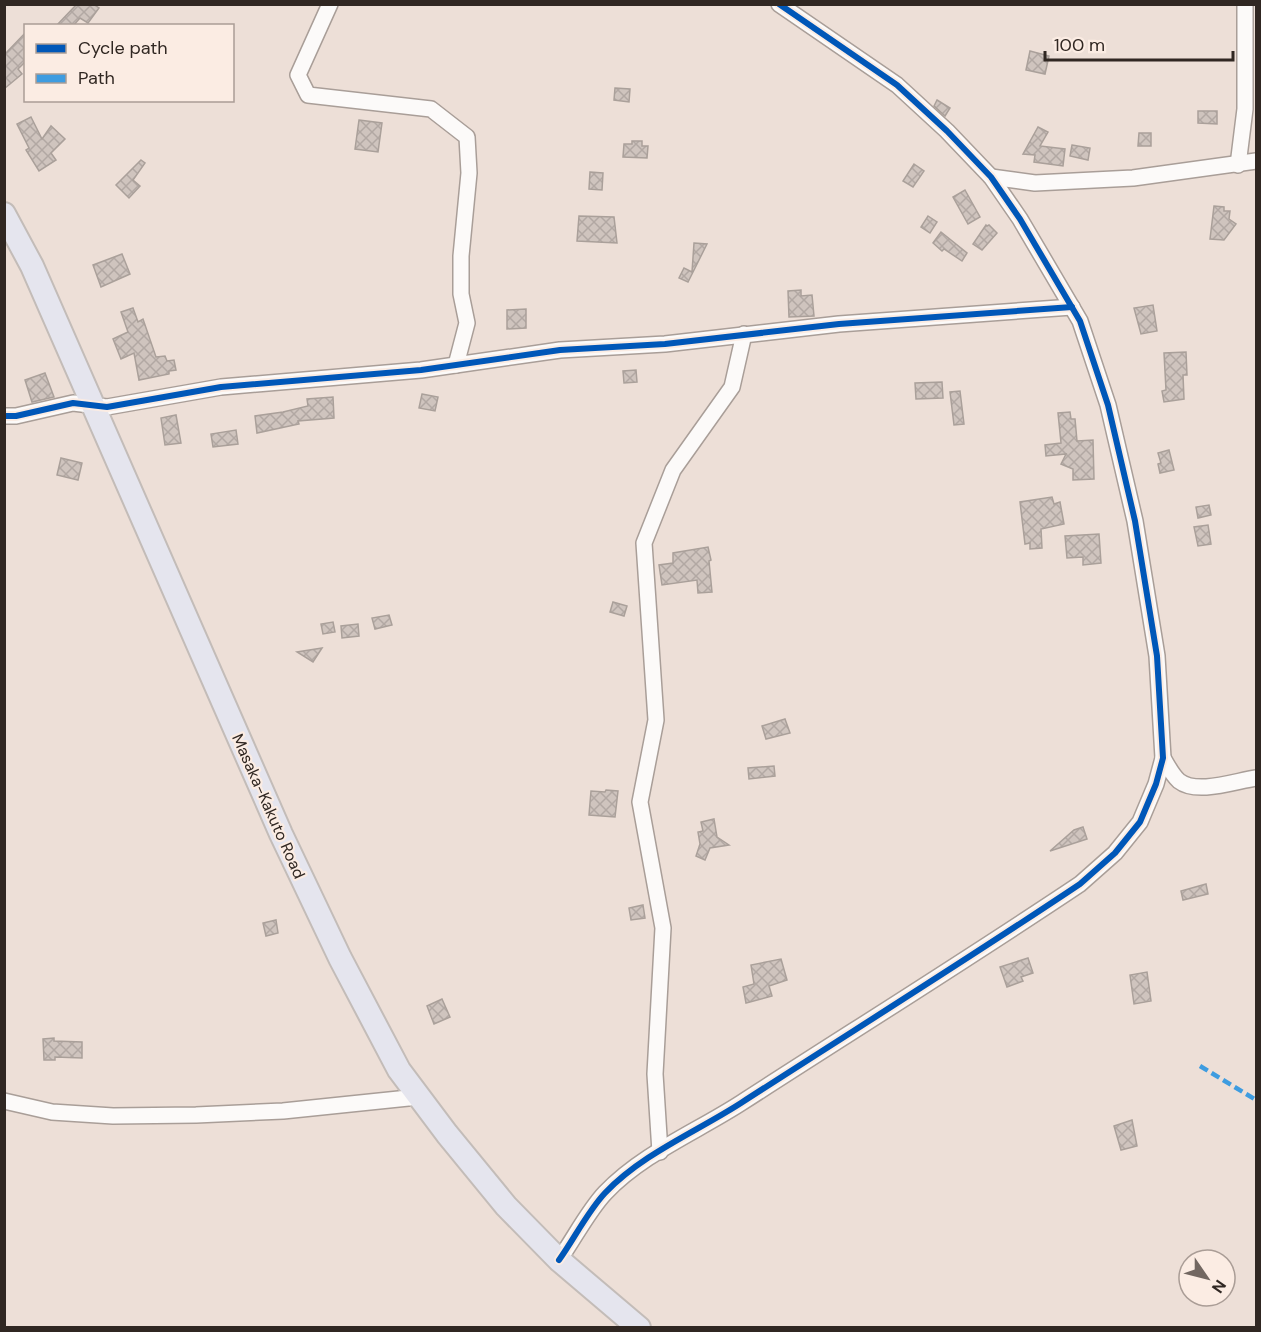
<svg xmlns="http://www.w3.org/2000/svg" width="1261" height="1332" viewBox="0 0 1261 1332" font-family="'DM Sans',sans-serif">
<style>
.building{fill:url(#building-cross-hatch);stroke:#aaa09a;stroke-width:1.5}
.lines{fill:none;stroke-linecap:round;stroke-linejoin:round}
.minor-casing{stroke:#a99e98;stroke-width:18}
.highway-casing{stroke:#c3bcb8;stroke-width:26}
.minor{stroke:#fcfaf9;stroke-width:15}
.highway{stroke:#e5e5ee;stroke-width:22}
.quiet{stroke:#3e9ce0;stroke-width:4.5;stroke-dasharray:9 4.5;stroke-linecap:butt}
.cycleway-casing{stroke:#fbece3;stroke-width:10}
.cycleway{stroke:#0057b8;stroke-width:6}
.labels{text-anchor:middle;stroke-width:4.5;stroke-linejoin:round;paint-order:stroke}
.street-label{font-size:16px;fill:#302722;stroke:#fbece3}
</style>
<defs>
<pattern id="building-cross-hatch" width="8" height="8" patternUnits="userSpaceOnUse" patternTransform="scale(1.5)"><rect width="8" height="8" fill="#cfc4be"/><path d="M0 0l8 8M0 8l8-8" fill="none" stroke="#b2a8a3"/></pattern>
</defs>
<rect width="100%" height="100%" fill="#eddfd7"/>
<g class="building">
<polygon points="77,4 93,4 99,8 88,23 80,18 73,26 56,26"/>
<polygon points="26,32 26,61 18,69 22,74 4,89 4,55"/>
<polygon points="1030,51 1049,56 1045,74 1026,70"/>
<polygon points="615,88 630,89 629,102 614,100"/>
<polygon points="937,100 950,108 945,116 934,106"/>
<polygon points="1198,111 1217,111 1217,124 1198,123"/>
<polygon points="31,117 42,139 51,126 65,139 51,153 56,160 39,171 26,150 29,148 17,124"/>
<polygon points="359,120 382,123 378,152 355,149"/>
<polygon points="1038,127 1048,132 1040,146 1065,149 1063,166 1034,162 1035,155 1023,154"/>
<polygon points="1139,133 1151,133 1151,146 1138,146"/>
<polygon points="632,141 642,141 642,146 648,146 647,158 623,157 624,144 632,144"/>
<polygon points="1072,145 1090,148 1088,160 1070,156"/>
<polygon points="141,160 145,163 133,180 140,186 129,198 116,185"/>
<polygon points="914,164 924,171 913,187 903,181"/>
<polygon points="590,172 603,173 602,190 589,189"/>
<polygon points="965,190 980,217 968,224 953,197"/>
<polygon points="1214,206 1224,207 1224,211 1230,211 1229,219 1236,224 1224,240 1210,239"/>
<polygon points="579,216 614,217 617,243 577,241"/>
<polygon points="928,216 937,222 930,233 921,227"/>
<polygon points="986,225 987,226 989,225 997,233 982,250 973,244"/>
<polygon points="941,232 967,253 962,261 944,249 942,251 933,243"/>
<polygon points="694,243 707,244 688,282 679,278 684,268 692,272"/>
<polygon points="122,254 130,274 101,287 93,265"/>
<polygon points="801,290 801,296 812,295 814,316 789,317 788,291"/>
<polygon points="1153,305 1157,331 1141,334 1134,308"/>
<polygon points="133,308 138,322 143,319 156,357 165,356 167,361 174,360 176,370 169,371 169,374 139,380 134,353 121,359 113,339 128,332 121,312"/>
<polygon points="526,309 526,328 507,329 507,310"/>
<polygon points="1186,352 1187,375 1183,375 1184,399 1164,402 1162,391 1166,390 1164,353"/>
<polygon points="636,370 637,382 624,383 623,371"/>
<polygon points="45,373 54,397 32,402 25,380"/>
<polygon points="942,382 943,398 916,399 915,383"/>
<polygon points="960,391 964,424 954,425 950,392"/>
<polygon points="422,394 438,397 435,411 419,408"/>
<polygon points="333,397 334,418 298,421 299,424 257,433 255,416 283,412 308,406 307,399"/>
<polygon points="1070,412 1071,419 1075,419 1077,441 1093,440 1094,479 1073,480 1073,469 1061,464 1066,454 1046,456 1045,445 1061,443 1058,413"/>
<polygon points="176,415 181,443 165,445 161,418"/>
<polygon points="236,430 238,444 213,447 211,434"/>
<polygon points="1169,450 1174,470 1160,473 1158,464 1161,463 1158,453"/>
<polygon points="61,458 82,463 78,480 57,475"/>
<polygon points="1052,497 1054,504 1060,502 1064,524 1041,529 1042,548 1030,549 1030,543 1025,544 1020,502"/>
<polygon points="1209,505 1211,515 1198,518 1196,507"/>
<polygon points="1208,525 1211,544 1198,546 1194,527"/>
<polygon points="1099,534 1101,563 1083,565 1083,557 1067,558 1065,536"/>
<polygon points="708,547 711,560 709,561 712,592 698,593 697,580 662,585 659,565 673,563 673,553"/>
<polygon points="613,602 627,606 624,616 610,612"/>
<polygon points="389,615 392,625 375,629 372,618"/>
<polygon points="333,622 335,632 323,634 321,624"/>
<polygon points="358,624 359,636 342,638 341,626"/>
<polygon points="322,648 313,662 297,652"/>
<polygon points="785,719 790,733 766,739 762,726"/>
<polygon points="774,766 775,776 749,779 748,768"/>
<polygon points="606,790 618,791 615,817 589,815 591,791 605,792"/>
<polygon points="714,819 717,837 729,845 710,848 705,860 696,856 700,844 698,832 703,831 701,822"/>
<polygon points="1083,827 1087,839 1050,851 1074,830"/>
<polygon points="1206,884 1208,894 1183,900 1181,891"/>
<polygon points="643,905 645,918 631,920 629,908"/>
<polygon points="276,920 278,933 266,936 263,923"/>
<polygon points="1028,958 1033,973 1021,977 1023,981 1007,987 1000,967"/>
<polygon points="781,959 787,980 769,986 772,996 746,1003 743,987 754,984 751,965"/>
<polygon points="1147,972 1151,1001 1134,1004 1130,975"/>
<polygon points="442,999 450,1017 434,1024 427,1006"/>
<polygon points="54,1038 54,1041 82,1042 82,1058 55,1057 55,1060 44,1060 43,1039"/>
<polygon points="1132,1120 1137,1146 1121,1150 1114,1126"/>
</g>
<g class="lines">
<g class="minor-casing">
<g id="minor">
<polyline points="330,4 298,75 308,95 431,109 467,137 469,173 461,256 461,294 467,323 456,365"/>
<polyline points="1238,165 1245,109 1245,4"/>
<polyline points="991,177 1035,183 1133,178 1256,161"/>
<polyline points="4,416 16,416 73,403 107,407 221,387 421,370 560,350 665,344 839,324 1072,307"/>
<path d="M 1163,758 C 1168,766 1172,775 1179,781 C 1197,795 1235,781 1256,778"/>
<polyline points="4,1101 52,1112 113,1116 196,1115 283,1111 418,1097"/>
<polyline points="660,1152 655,1074 663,928 640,802 656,720 644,543 673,470 732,387 744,334"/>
<path d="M 559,1260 C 574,1239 588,1211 605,1193 C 642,1154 696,1132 741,1103 C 854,1030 968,959 1080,884 L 1115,853 L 1140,822 L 1156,784 L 1163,758 L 1157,656 L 1135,521 L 1108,405 L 1080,321 L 1020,219 L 991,177 L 947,131 L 897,85 L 779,4"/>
</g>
</g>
<g class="highway-casing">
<polyline id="highway" points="4,214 32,266 281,834 340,958 399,1070 447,1134 506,1206 559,1260 639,1328"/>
</g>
<use href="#minor" class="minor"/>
<use href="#highway" class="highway"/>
<polyline class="quiet" points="1200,1066 1256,1100"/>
<g class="cycleway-casing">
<g id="cycleway">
<polyline points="4,416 16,416 73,403 107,407 221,387 421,370 560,350 665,344 839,324 1072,307"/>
<path d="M 559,1260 C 574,1239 588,1211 605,1193 C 642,1154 696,1132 741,1103 C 854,1030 968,959 1080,884 L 1115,853 L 1140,822 L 1156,784 L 1163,758 L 1157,656 L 1135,521 L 1108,405 L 1080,321 L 1020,219 L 991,177 L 947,131 L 897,85 L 779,4"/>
</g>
</g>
<use href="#cycleway" class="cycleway"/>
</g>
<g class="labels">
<g class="street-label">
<text transform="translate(269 806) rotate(66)" y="6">Masaka-Kakuto Road</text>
</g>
</g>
<rect width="1261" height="1332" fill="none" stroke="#302722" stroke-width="12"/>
<rect x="24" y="24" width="210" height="78" fill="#fbece3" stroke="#aa9d96" stroke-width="1.5"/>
<rect x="36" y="44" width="30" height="9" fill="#0057b8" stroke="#aa9d96" stroke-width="1.5"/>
<text x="78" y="54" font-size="18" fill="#302722">Cycle path</text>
<rect x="36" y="74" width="30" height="9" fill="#3e9ce0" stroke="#aa9d96" stroke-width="1.5"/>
<text x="78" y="84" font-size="18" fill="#302722">Path</text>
<g transform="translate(1207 1278) rotate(125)"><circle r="28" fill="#fbece3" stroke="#aa9d96" stroke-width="1.5"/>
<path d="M0-4.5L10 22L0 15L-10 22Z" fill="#726761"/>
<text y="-9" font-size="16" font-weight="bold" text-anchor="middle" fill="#302722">N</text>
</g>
<path d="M1045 51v9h188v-9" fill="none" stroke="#302722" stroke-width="3"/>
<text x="1054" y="51" font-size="18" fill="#302722" stroke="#fbece3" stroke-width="4.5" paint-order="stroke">100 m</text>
</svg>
